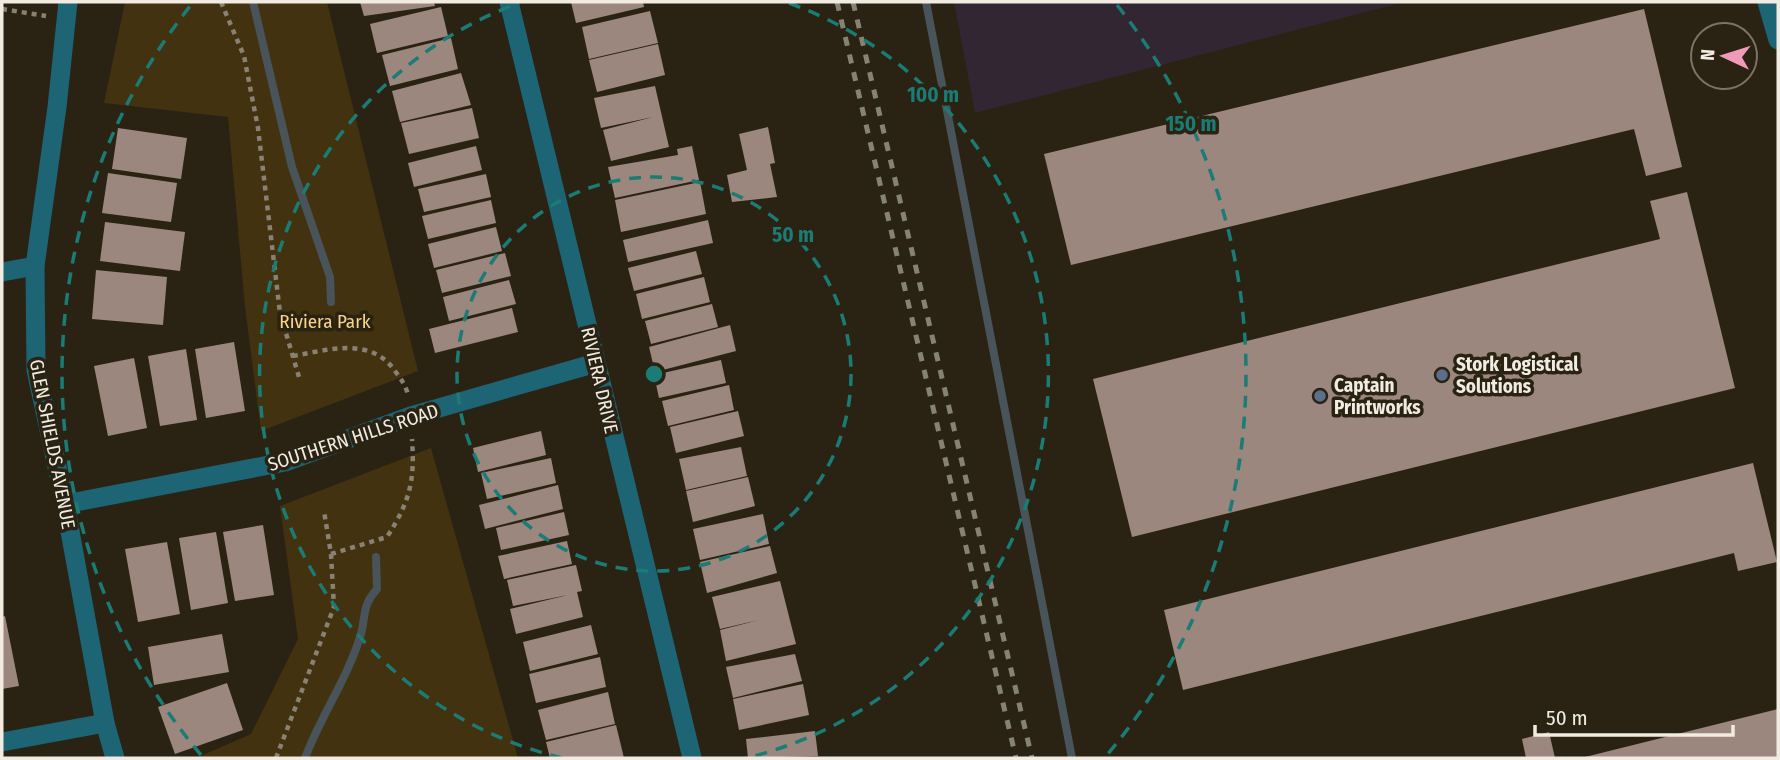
<svg xmlns="http://www.w3.org/2000/svg" width="1780" height="760" viewBox="0 0 1780 760" font-family="'Fira Sans Condensed',sans-serif">
<style>
.commercial{fill:#332633}
.green{fill:#42320f}
.lines{fill:none;stroke-linecap:round;stroke-linejoin:round}
.stream{stroke:#485459;stroke-width:8}
.building{fill:#9c877f}
.path{stroke:#888174;stroke-width:4.5;stroke-dasharray:5 5;stroke-linecap:butt}
.minor{stroke:#1d6474;stroke-width:19}
.tertiary{stroke:#1d6474;stroke-width:19}
.rail{stroke:#888275;stroke-width:5;stroke-dasharray:9 9;stroke-linecap:butt}
.ring{fill:none;stroke:#1a7c74;stroke-width:3.5;stroke-dasharray:12 9}
.service-dot{fill:#5c6f8a;stroke:#2a2313;stroke-width:2.5}
.labels{text-anchor:middle;stroke-width:7;stroke-linejoin:round;paint-order:stroke}
.park-label{font-size:19px;fill:#fad488;stroke:#2a2313}
.poi-label{font-size:19px;font-weight:bold;fill:#f1ebe2;stroke:#2a2313;text-anchor:start}
.street-label{font-size:19px;fill:#f1ebe2;stroke:#2a2313}
.centre{fill:#1a7c74;stroke:#2a2313;stroke-width:3.5}
.ring-label{font-size:21px;text-anchor:middle;font-weight:bold;fill:#1a7c74;stroke:#2a2313;stroke-width:7;stroke-linejoin:round;paint-order:stroke}
</style>
<rect width="100%" height="100%" fill="#2a2313"/>
<polygon class="commercial" points="954,2 1404,2 975,113"/>
<g class="green">
<polygon points="125,2 327,2 418,371 261,431 245,307 228,117 104,103"/>
<polygon points="431,448 518,758 196,758 251,734 298,639 280,506"/>
</g>
<g class="lines">
<g class="stream">
<polyline points="253,2 292,167 330,277 331,302"/>
<polyline points="926,2 1072,758"/>
<path d="M 305,758 C 321,715 348,678 361,634 C 366,614 362,606 377,589 L 376,557"/>
</g>
</g>
<g class="building">
<polygon points="360,2 434,2 435,6 364,16"/>
<polygon points="571,2 643,2 644,7 576,23"/>
<polygon points="441,7 448,36 377,53 370,24"/>
<polygon points="1644,9 1682,167 1646,176 1634,129 1071,265 1044,154"/>
<polygon points="650,11 658,43 589,59 582,27"/>
<polygon points="451,38 458,69 390,86 382,55"/>
<polygon points="658,44 665,75 597,92 589,60"/>
<polygon points="461,73 471,105 400,122 392,91"/>
<polygon points="655,86 669,147 611,161 603,130 653,117 601,128 594,98"/>
<polygon points="472,108 479,138 409,154 401,123"/>
<polygon points="768,127 775,163 770,164 777,197 732,202 727,175 747,170 739,134"/>
<polygon points="118,128 187,138 181,179 112,169"/>
<polygon points="476,146 482,170 414,187 408,163"/>
<polygon points="692,146 699,180 615,198 608,167 678,155 677,149"/>
<polygon points="108,173 177,183 171,222 102,213"/>
<polygon points="486,174 491,197 424,212 418,189"/>
<polygon points="700,182 706,214 621,232 615,200"/>
<polygon points="1687,192 1735,388 1132,537 1093,379 1660,239 1650,201"/>
<polygon points="491,200 496,223 428,239 422,216"/>
<polygon points="708,220 713,243 628,262 623,240"/>
<polygon points="105,222 185,232 180,271 100,261"/>
<polygon points="496,227 502,251 434,268 428,244"/>
<polygon points="696,251 702,274 634,291 628,268"/>
<polygon points="505,253 511,276 442,293 436,270"/>
<polygon points="96,270 167,277 163,325 92,319"/>
<polygon points="704,277 710,302 642,319 636,294"/>
<polygon points="509,280 516,304 449,321 443,297"/>
<polygon points="712,304 718,327 651,344 645,321"/>
<polygon points="512,308 518,332 435,353 429,329"/>
<polygon points="730,325 736,351 655,372 649,347"/>
<polygon points="234,342 245,411 206,418 195,349"/>
<polygon points="186,349 197,420 160,426 148,356"/>
<polygon points="134,358 147,428 108,436 94,366"/>
<polygon points="721,360 726,383 659,398 654,375"/>
<polygon points="729,385 734,410 668,426 662,401"/>
<polygon points="738,411 744,436 676,453 670,427"/>
<polygon points="541,431 546,455 478,472 473,448"/>
<polygon points="741,447 747,476 686,490 679,459"/>
<polygon points="551,458 556,483 487,499 481,473"/>
<polygon points="1753,463 1777,562 1738,571 1734,553 1183,690 1164,610"/>
<polygon points="748,477 755,506 693,522 686,491"/>
<polygon points="558,485 563,509 485,529 479,505"/>
<polygon points="564,512 569,535 501,550 496,528"/>
<polygon points="763,514 769,544 700,560 693,529"/>
<polygon points="263,525 274,595 235,601 223,532"/>
<polygon points="216,532 228,603 191,610 179,538"/>
<polygon points="567,541 572,564 504,579 498,556"/>
<polygon points="167,542 180,614 138,622 125,549"/>
<polygon points="770,546 777,573 707,593 700,562"/>
<polygon points="576,565 582,591 577,592 583,617 516,634 510,609 568,595 513,606 507,580"/>
<polygon points="780,581 796,644 726,661 720,630 759,620 720,629 712,597"/>
<polygon points="5,616 19,686 2,689 2,617"/>
<polygon points="591,625 598,654 530,671 523,642"/>
<polygon points="222,634 229,672 154,685 148,647"/>
<polygon points="795,654 802,681 733,698 726,667"/>
<polygon points="600,657 606,687 536,703 529,674"/>
<polygon points="227,683 243,730 175,754 158,707"/>
<polygon points="803,684 809,715 739,730 733,699"/>
<polygon points="608,692 615,724 546,740 538,710"/>
<polygon points="1778,709 1778,758 1585,758 1585,757"/>
<polygon points="616,725 624,758 550,758 546,742"/>
<polygon points="815,731 818,756 748,758 746,739"/>
<polygon points="1549,732 1555,758 1526,758 1522,739"/>
</g>
<g class="lines">
<g class="path">
<polyline points="221,2 244,56 258,128 280,313 299,377"/>
<polyline points="2,9 46,16"/>
<path d="M 293,356 C 328,350 371,336 395,371 C 401,379 406,386 408,395"/>
<path d="M 331,554 L 387,537 C 410,501 415,481 412,439"/>
<polyline points="276,758 334,607 331,554 324,511"/>
</g>
<g class="minor">
<polyline points="509,2 692,758"/>
<polyline points="1767,2 1778,40"/>
<polyline points="2,272 35,266"/>
<polyline points="65,504 285,462 411,416 596,363"/>
<polyline points="2,742 105,723"/>
</g>
<polyline class="tertiary" points="68,2 57,107 35,266 36,370 65,504 105,723 115,758"/>
<g class="rail">
<polyline points="837,2 1016,758"/>
<polyline points="853,2 1032,758"/>
</g>
</g>
<g class="ring">
<circle cx="654" cy="374" r="197"/>
<path d="M562 758A395 395 0 0 1 519 3M789 3A395 395 0 0 1 746 758"/>
<path d="M201 755A592 592 0 0 1 191 5M1117 5A592 592 0 0 1 1107 755"/>
</g>
<g class="service-dot">
<circle cx="1442" cy="375" r="7"/>
<circle cx="1320" cy="396" r="7"/>
</g>
<g class="labels">
<g class="park-label">
<text x="325" y="328">Riviera Park</text>
</g>
<g class="poi-label">
<text x="1456" y="371">Stork Logistical<tspan x="1456" dy="22">Solutions</tspan></text>
<text x="1334" y="392">Captain<tspan x="1334" dy="22">Printworks</tspan></text>
</g>
<g class="street-label">
<text transform="translate(600 380) rotate(77)" y="7">RIVIERA DRIVE</text>
<text transform="translate(353 437) rotate(-18)" y="7">SOUTHERN HILLS ROAD</text>
<text transform="translate(53 444) rotate(79)" y="7">GLEN SHIELDS AVENUE</text>
</g>
</g>
<circle cx="654" cy="374" r="10" class="centre"/>
<g class="ring-label">
<text x="933" y="102">100 m</text>
<text x="1191" y="131">150 m</text>
<text x="793" y="242">50 m</text>
</g>
<rect width="1780" height="760" fill="none" stroke="#f1ebe2" stroke-width="7"/>
<g transform="translate(1724 56) rotate(274)"><circle r="33" fill="#2a2313" stroke="#7a7366" stroke-width="2"/>
<path d="M0-5L12 26L0 18L-12 26Z" fill="#ef9ab8"/>
<text y="-10" font-size="19" font-weight="bold" text-anchor="middle" fill="#f1ebe2">N</text>
</g>
<path d="M1535 725v10h198v-10" fill="none" stroke="#f1ebe2" stroke-width="3.5"/>
<text x="1546" y="725" font-size="21" fill="#f1ebe2" stroke="#2a2313" stroke-width="5" paint-order="stroke">50 m</text>
</svg>
